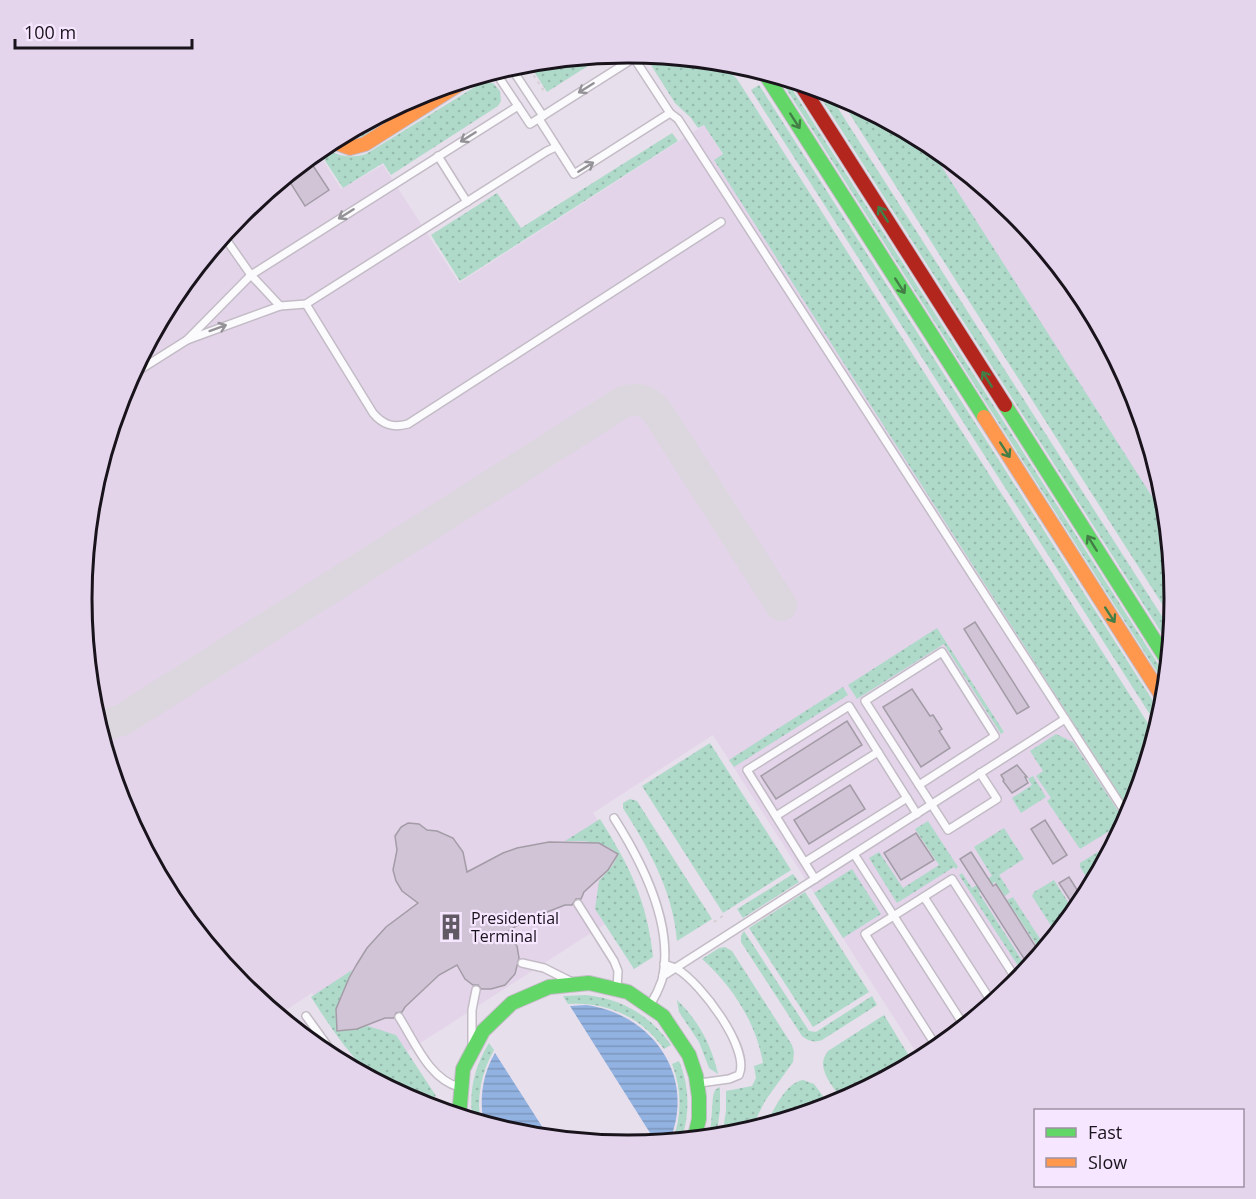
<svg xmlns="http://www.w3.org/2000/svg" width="1256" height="1199" viewBox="0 0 1256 1199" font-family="'Open Sans',sans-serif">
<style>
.built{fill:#e3d4ea}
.grass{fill:url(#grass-dots)}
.water{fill:url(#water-rules)}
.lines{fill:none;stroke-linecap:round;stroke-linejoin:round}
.taxiway{stroke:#dcd7df;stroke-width:32}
.building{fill:#d0c4d6;stroke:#a39ca6;stroke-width:1.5}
.lane-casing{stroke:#c3bcc6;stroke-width:10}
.fast-casing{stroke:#c3bcc6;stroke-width:16}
.slow-casing{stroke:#c3bcc6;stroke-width:16}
.jam-casing{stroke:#c3bcc6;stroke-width:16}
.path{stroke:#d3d0d4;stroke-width:2;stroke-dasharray:3 4.5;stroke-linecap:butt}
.lane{stroke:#fbfafc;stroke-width:7}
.fast{stroke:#63d668;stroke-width:14}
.slow{stroke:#ff974d;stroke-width:14}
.jam{stroke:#b3261e;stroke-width:14}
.oneway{stroke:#959297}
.oneway2{stroke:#427e46}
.labels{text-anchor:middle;stroke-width:4.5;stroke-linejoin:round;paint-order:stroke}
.poi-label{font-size:16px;fill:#19131c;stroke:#f6e6ff;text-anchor:start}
.rim{fill:none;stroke:#19131c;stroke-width:3}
</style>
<defs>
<pattern id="grass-dots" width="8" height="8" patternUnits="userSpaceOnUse" patternTransform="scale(1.5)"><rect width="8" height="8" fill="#afdaca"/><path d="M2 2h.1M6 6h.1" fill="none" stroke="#96baad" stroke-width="1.8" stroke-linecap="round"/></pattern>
<pattern id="water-rules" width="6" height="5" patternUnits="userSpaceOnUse" patternTransform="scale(1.5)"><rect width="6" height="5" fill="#92b2e1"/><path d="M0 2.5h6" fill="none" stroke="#7d98c0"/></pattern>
</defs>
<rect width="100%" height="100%" fill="#e7dfeb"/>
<g class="built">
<polygon points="704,125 1136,801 1133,809 1083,904 1015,987 932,1054 921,1060 713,735 593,813 620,855 633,906 380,1069 336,1031 312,993 277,1016 241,986 173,903 123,809 91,706 81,599 92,492 123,390 173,295 241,212 317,151 341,189 383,165 459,283"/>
<polygon points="918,137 932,145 1015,213 1083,296 1133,390 1165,493 1168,526"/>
</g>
<g class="grass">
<polygon points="644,54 719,62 737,79 1156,736 1131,813 714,160 723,154 704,125 698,128 691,118 675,103"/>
<polygon points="605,55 547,92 530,65 530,62"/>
<polygon points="778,76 785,78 1167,678 1166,686"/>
<path d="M 483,82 L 493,83 L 500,91 L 501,101 L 498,106 L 391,175 L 383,163 L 343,188 L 318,150 L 323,146 C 336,156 350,159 366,154 Z"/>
<polygon points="759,85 1162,715 1158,727 751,90"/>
<polygon points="814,87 827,91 1172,632 1170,646"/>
<polygon points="428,91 429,94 363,137 352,141 337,138 419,94"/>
<polygon points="837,94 926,142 1167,520 1175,600 1173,621"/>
<polygon points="672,133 678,141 460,281 431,235 497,193 521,228"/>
<polygon points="937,628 1004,732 1001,734 944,644 857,699 848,685"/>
<polygon points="843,687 848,695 734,767 729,760"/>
<polygon points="1056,734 1073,742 1122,817 1119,825 1080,849 1047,801 1051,798 1036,776 1043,771 1030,751"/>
<polygon points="710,743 791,870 723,913 642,786"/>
<polygon points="1033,776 1046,797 1021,813 1012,798 1032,785 1028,779"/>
<path d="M 630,799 L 637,801 L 712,919 L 677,941 C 673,891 649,849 623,808 L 623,803 Z"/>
<path d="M 600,819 C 630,867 647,900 653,957 L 634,969 L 595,909 L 599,881 L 613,865 L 618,854 C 603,840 584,841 565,841 Z"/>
<polygon points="928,821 958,867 956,869 954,867 897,903 869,858 879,852 903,888 939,865 915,829"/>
<polygon points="1004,828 1024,859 999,875 1010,892 1005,896 995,882 979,893 1028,970 1024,975 959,875 962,873 972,888 992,876 974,847"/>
<polygon points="1117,840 1092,886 1080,867 1080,863"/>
<polygon points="852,869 881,914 843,938 814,893"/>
<polygon points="793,874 799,882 743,918 737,909"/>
<polygon points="1054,880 1075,913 1057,935 1032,896 1034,892"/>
<polygon points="805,892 869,992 813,1027 749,928"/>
<polygon points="1013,897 1046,948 1041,952 1007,900"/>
<path d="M 744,931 L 809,1031 L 816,1032 L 872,996 L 877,1005 L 822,1040 C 814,1043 808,1041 802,1036 L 741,942 L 741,936 Z"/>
<path d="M 725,947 L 732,951 L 792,1045 L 794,1052 L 793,1062 L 765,1101 L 750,1131 L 722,1137 L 726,1111 L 726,1091 L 752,1086 L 756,1078 L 754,1066 L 763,1063 C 756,1022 732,986 702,959 L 719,948 Z"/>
<path d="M 352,970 L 336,1009 L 337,1029 L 342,1031 L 368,1026 L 396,1035 L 436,1096 L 421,1106 C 369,1086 340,1042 311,997 Z"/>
<path d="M 586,995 C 622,999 650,1015 671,1045 L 664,1049 C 641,1017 607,1001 568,1004 L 563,996 Z"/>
<path d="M 677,1000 C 698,1020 712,1046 718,1074 L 709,1068 L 699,1042 L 679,1012 Z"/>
<path d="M 884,1015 L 914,1064 L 844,1102 C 833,1086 814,1068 828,1051 Z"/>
<path d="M 489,1043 L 494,1050 C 481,1073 476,1098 481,1124 L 473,1121 C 468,1093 474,1067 489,1043 Z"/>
<path d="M 679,1061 C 690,1087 690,1115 681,1141 L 672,1142 C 682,1117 682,1089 672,1064 Z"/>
<path d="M 803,1080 L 814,1084 L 831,1107 L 765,1127 C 773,1111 785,1083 803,1080 Z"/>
<polygon points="720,1087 720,1110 716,1138 707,1139 711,1124 713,1096 715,1090"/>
</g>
<g class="water">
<path d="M 586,1005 C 653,1014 697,1077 669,1142 L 657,1144 L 570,1006 Z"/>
<path d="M 495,1053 L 550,1139 L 521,1136 L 484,1125 C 479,1100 482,1075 495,1053 Z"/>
</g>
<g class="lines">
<path class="taxiway" d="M 98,727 L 122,720 L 623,402 C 638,397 649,401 658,413 L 781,605"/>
</g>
<g class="building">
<polygon points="308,158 329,190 305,206 286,176"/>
<polygon points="975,622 1029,707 1017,714 964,629"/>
<polygon points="912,689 930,716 933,715 942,729 939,731 950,748 921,767 883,707"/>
<polygon points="847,721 862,745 776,799 761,776"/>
<polygon points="1017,765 1027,777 1025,777 1028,783 1012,793 1003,781 1004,780 1001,775"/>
<polygon points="850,785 865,809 809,844 794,820"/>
<polygon points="1045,820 1067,855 1053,864 1031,829"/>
<polygon points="408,823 419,824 427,830 437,831 453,838 463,852 467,872 503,853 517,848 549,842 599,843 618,854 608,870 584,892 581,899 576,899 572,905 565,905 524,921 507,932 517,946 519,958 515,974 505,985 491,989 481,989 478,985 473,985 465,979 457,965 439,975 405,1007 402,1012 396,1013 394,1018 385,1018 357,1029 337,1031 336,1009 349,978 357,964 367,948 386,927 418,903 402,891 396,881 393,870 397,850 395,836 401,827"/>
<polygon points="916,833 934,860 901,880 884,853"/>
<polygon points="971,852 993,886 996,884 1041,955 1030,968 960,859"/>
<polygon points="1069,877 1084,901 1077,911 1059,883"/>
</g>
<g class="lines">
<g class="lane-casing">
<g id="lane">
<polyline points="510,66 543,116"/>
<polyline points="499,70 498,76 530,124 634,58 670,113 678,119 1129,818"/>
<polyline points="518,106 251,275 187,340 280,306 306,304 547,151 556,147"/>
<polyline points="539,119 574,174 670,113"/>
<polyline points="438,156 467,202"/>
<polyline points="223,235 251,275 280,306"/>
<path d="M 306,304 L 373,413 C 383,425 393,428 408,424 L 721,222"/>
<polyline points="130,376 187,340"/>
<polygon points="942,652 995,736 919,785 865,701"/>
<polyline points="919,785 948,830 997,799 980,773"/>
<polyline points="776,816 878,752"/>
<path d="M 614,818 C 642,862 675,925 662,980 C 659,989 655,997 650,1005"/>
<polyline points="854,854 965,1027"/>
<polyline points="805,862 907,798"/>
<polyline points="815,879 747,770 849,706 917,814"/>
<polyline points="924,897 993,1004"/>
<polyline points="578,904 614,961 618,971 617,989"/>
<polyline points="522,963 544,968 572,982"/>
<path d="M 664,964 C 668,966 673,966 677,969 C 700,982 751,1049 739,1075 L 729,1079 L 700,1083"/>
<polyline points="663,976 1065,719"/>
<polyline points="306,1016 340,1063"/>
<path d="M 399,1017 C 415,1042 429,1079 459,1087"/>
<polyline points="472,1042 472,1010 476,990"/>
<polyline points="938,1049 865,934 952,879 1018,982"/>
</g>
</g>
<g class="fast-casing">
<g id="fast">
<polyline points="764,72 984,417"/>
<polyline points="1005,405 1169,663"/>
<polyline points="459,1117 463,1069 483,1031 512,1003 549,987 589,983 628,992 663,1016 689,1055 696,1076 699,1097 699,1119 694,1140"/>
</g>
</g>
<g class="slow-casing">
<g id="slow">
<polyline points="331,141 350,148 365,144 466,80"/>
<polyline points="984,417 1165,701"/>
</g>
</g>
<g class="jam-casing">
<polyline id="jam" points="799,82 1005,405"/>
</g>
<g class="path">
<polyline points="528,62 528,67 546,94"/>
<polyline points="714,922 724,915"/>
</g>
<use href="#lane" class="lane"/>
<use href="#fast" class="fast"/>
<use href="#slow" class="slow"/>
<use href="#jam" class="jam"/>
</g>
<defs><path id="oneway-shaft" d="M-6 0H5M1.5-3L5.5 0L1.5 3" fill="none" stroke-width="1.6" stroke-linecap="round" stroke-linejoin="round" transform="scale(1.5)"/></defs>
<g class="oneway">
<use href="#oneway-shaft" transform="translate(586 88) rotate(148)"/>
<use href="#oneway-shaft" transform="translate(468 137) rotate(148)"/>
<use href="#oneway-shaft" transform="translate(586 167) rotate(-32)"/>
<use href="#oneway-shaft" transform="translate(346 214) rotate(148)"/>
<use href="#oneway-shaft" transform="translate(218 328) rotate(-20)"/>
</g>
<g class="oneway2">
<use href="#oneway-shaft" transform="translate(795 121) rotate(57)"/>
<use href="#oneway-shaft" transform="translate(883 214) rotate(-122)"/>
<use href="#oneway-shaft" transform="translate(900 286) rotate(57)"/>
<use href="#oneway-shaft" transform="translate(987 379) rotate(-122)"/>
<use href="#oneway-shaft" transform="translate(1005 450) rotate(57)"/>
<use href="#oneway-shaft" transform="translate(1092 543) rotate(-122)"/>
<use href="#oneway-shaft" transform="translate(1110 615) rotate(57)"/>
</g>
<defs>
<g id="building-bare" transform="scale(2.07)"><path d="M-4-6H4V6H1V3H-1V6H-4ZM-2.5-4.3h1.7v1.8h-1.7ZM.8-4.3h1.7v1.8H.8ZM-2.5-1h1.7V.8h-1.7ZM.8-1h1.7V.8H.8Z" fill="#615a64" stroke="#f6e6ff" stroke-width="2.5" paint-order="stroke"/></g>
</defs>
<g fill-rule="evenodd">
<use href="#building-bare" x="451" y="927"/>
</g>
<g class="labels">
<g class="poi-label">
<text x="471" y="924">Presidential<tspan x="471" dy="18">Terminal</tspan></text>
</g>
</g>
<path d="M0 0H1256V1199H0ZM92 599a536 536 0 1 1 1072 0a536 536 0 1 1-1072 0Z" fill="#e4d5ed" fill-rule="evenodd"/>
<path class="rim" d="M92 599a536 536 0 1 1 1072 0a536 536 0 1 1-1072 0Z"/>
<rect x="1034" y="1109" width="210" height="78" fill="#f6e6ff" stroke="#9e92a4" stroke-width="1.5"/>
<rect x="1046" y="1128" width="30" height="9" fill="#63d668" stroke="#9e92a4" stroke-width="1.5"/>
<text x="1088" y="1139" font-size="18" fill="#19131c">Fast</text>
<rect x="1046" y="1158" width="30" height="9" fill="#ff974d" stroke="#9e92a4" stroke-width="1.5"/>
<text x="1088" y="1169" font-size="18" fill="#19131c">Slow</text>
<path d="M15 39v9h177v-9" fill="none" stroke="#19131c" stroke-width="3"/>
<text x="24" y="39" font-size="18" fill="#19131c" stroke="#f6e6ff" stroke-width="4.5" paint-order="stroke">100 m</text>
</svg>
